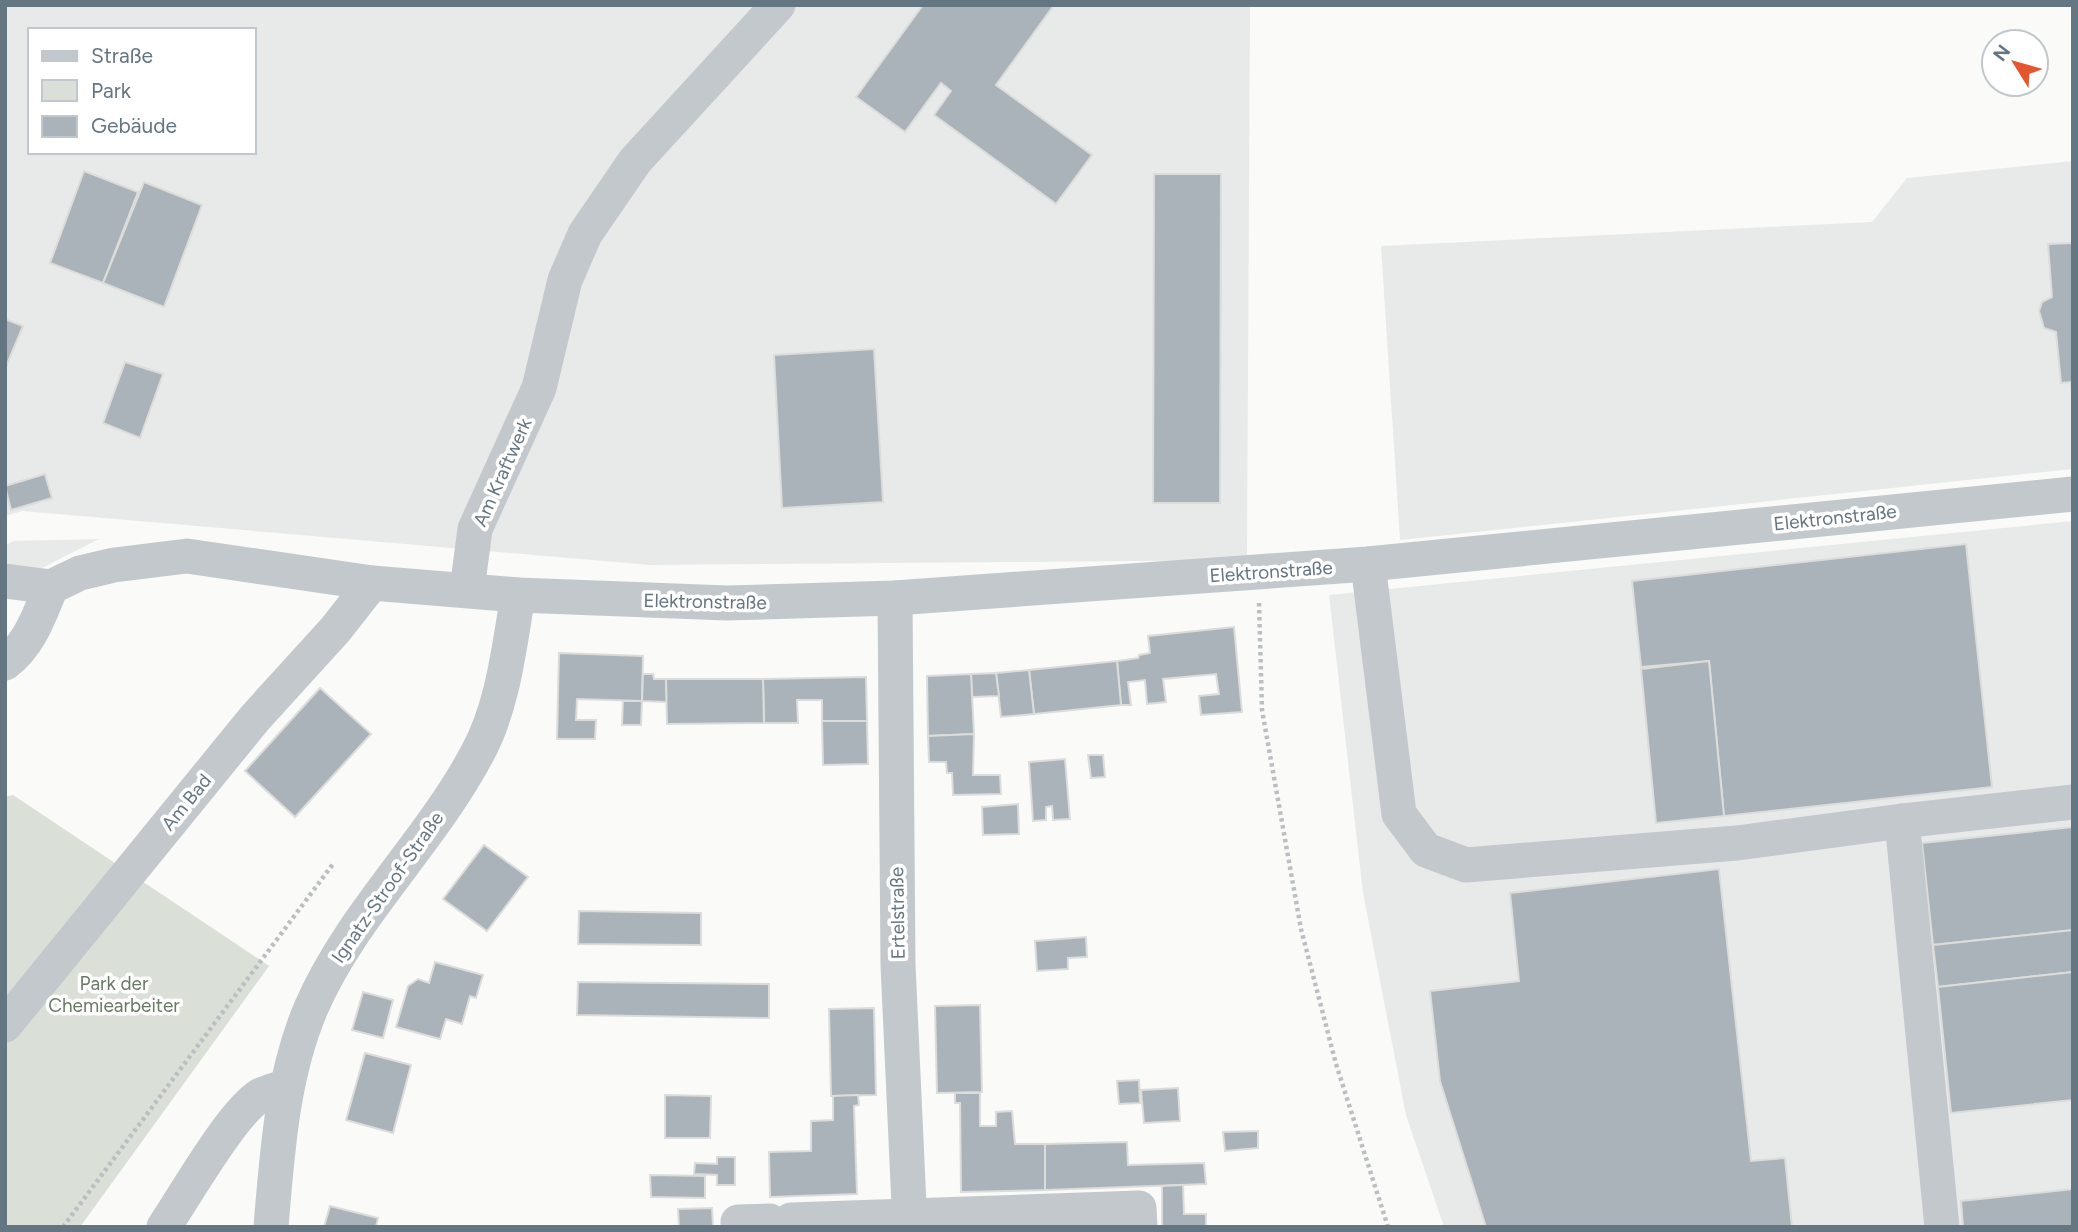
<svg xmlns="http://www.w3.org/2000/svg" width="2078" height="1232" viewBox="0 0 2078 1232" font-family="Figtree,sans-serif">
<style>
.built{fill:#e8e9e9;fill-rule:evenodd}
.green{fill:#dadfd7}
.building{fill:#aab3b9;stroke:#dcdcda;stroke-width:2}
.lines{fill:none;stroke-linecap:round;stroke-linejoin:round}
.path{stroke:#bbbfc2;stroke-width:4.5;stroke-dasharray:3.5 3.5;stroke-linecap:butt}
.minor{stroke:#c3c8cc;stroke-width:35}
.labels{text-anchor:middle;stroke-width:7;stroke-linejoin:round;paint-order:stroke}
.street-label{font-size:19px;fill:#657683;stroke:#fff}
.park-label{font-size:19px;fill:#687a64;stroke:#fff}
</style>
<rect width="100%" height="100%" fill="#fafaf8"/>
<g class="built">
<path d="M 5,5 L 1250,5 L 1247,560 L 650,565 L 22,511 L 5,516 ZM 30,30 L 254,30 L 254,152 L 30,152 Z"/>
<polygon points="2073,161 2073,469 1400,540 1381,246 1872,222 1907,178"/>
<polygon points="2073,521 2073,1227 1444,1227 1406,1115 1363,893 1329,595"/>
<polygon points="99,539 5,587 5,545 14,541"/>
</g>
<polygon class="green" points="13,795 269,966 80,1227 5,1227 5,797"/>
<g class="building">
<polygon points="923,5 1054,5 996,85 1092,155 1056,204 934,115 951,91 941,83 905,132 856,97"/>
<polygon points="84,171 138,192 103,283 50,263"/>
<polygon points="1154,174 1221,174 1220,503 1153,503"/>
<polygon points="144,182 202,205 164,307 103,283"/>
<polygon points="2073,243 2073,408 2071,382 2061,383 2056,332 2044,328 2039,311 2042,302 2052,297 2048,244"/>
<polygon points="5,319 23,326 5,369"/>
<polygon points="874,349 883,502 782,508 774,355"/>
<polygon points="125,362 163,374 140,438 103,423"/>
<polygon points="45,474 52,498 11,510 5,486"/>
<polygon points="1966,544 1992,787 1724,816 1709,661 1641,667 1632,581"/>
<polygon points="1234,627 1242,712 1201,715 1199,696 1219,694 1216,674 1163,679 1166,702 1147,704 1145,680 1128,682 1131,705 1121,705 1117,661 1138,658 1139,655 1150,653 1148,636"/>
<polygon points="559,653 643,656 642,701 577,699 576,720 596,720 595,739 557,739"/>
<polygon points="1117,661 1121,705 1034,714 1029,670"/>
<polygon points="1709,661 1724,816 1656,823 1641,669"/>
<polygon points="1029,670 1034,714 1001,717 996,673"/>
<polygon points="996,673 999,696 972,697 971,674"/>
<polygon points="643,674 653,674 654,679 666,679 667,702 642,701"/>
<polygon points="971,674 974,734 928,736 927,676"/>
<polygon points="866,677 867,721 822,721 822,700 797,700 798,723 764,723 763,679"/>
<polygon points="666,679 763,679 764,723 667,724"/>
<polygon points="320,688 371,734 295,817 245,771"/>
<polygon points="623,701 642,701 641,725 622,725"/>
<polygon points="822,721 867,721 868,764 823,765"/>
<polygon points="974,734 973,775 1000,775 1001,794 953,795 952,773 947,773 946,762 929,762 928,736"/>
<polygon points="1088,755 1103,755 1105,777 1091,778"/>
<polygon points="1065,759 1070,819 1053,820 1052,806 1046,807 1046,820 1033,821 1029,762"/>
<polygon points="1018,804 1019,834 983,835 982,807"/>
<polygon points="2073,827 2073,930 1933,945 1922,843"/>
<polygon points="484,845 528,877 487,931 443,899"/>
<polygon points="1719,869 1751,1161 1785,1158 1792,1227 1486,1227 1440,1081 1430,991 1519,981 1510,893"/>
<polygon points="579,911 701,913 701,945 578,944"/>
<polygon points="2073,930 2073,972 1938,987 1933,945"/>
<polygon points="1086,937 1087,957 1068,958 1068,969 1037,971 1035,941"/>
<polygon points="435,962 483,975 476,998 470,996 462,1024 446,1019 440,1039 396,1027 408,986 418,979 429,983"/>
<polygon points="2073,972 2073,1100 1951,1113 1938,987"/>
<polygon points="578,982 769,984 769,1018 577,1015"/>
<polygon points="363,992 393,1000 383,1038 352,1030"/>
<polygon points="980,1005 982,1092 937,1093 935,1006"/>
<polygon points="874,1008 876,1095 831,1096 829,1009"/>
<polygon points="365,1053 411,1065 393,1133 346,1120"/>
<polygon points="1139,1080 1140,1103 1119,1104 1117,1081"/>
<polygon points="1178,1088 1180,1121 1144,1123 1141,1090"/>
<polygon points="955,1093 980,1093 980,1126 996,1126 996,1112 1012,1111 1015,1144 1045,1144 1045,1190 961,1192 960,1103 955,1103"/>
<polygon points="665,1095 711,1096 710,1138 665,1138"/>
<polygon points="858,1095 859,1105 854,1106 857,1194 770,1197 769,1152 811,1151 811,1121 833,1120 833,1096"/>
<polygon points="1258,1131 1258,1148 1225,1151 1223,1132"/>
<polygon points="1127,1142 1128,1165 1204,1163 1206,1184 1045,1190 1045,1144"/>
<polygon points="717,1157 735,1157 735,1185 717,1185 717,1175 694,1174 695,1163 717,1164"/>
<polygon points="650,1175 705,1176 705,1198 651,1197"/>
<polygon points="1183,1185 1184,1214 1206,1214 1206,1227 1162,1227 1162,1186"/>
<polygon points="2073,1189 2073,1227 1963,1227 1961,1201"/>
<polygon points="330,1206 378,1218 376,1227 324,1227"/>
<polygon points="712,1208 713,1226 679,1226 678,1209"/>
</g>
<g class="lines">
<g class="path">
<polyline points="1259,603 1262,710 1301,929 1336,1064 1388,1227"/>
<polyline points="63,1227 333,864"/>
</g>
<g class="minor">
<polyline points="1368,564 1399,814 1426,850 1466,865 1737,843 1902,821 2073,802"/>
<polyline points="5,581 51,587"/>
<polyline points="467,590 475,529 539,388 565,280 585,234 635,161 778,5"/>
<polyline points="895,598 898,965 910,1227"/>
<path d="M 5,663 C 30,644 39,616 51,587 L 80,573 L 114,565 L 187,556 L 372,583 L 518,595 L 727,603 L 895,598 L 1368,564 L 2073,494"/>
<polyline points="1902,821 1942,1227"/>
<polyline points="5,1025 255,718 335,630 372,583"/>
<polyline points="791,1220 1139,1208 1140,1227"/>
<path d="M 164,1227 C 184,1197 233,1111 261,1095 C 269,1091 279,1089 287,1086"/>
<path d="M 271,1227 C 277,1154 282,1076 311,1008 C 352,914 429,844 477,754 C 503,707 509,648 518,595"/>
<polyline points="738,1227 738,1222 770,1221"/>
</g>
</g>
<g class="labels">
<g class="street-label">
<text transform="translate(502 472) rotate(-66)" y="7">Am Kraftwerk</text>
<text transform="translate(1835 517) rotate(-6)" y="7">Elektronstraße</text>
<text transform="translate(1271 571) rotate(-4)" y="7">Elektronstraße</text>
<text transform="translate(705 601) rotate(1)" y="7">Elektronstraße</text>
<text transform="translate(186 802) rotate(-51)" y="7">Am Bad</text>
<text transform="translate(387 887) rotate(-55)" y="7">Ignatz-Stroof-Straße</text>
<text transform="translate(897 913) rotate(-91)" y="7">Ertelstraße</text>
</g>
<g class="park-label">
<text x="114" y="990">Park der<tspan x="114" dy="22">Chemiearbeiter</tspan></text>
</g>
</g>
<rect width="2078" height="1232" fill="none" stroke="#657683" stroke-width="14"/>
<rect x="28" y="28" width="228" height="126" fill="#ffffff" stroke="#c1c8cd" stroke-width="2"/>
<rect x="42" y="51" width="35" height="10" fill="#c3c8cc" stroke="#c1c8cd" stroke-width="2"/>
<text x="91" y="63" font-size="21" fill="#657683">Straße</text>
<rect x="42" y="80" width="35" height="21" fill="#dadfd7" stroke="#c1c8cd" stroke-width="2"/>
<text x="91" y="98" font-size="21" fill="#657683">Park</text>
<rect x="42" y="116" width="35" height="21" fill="#aab3b9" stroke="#c1c8cd" stroke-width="2"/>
<text x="91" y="133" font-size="21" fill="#657683">Gebäude</text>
<g transform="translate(2015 63) rotate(307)"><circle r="33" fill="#ffffff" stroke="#c1c8cd" stroke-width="2"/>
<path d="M0-5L12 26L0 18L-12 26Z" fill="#e4572e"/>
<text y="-10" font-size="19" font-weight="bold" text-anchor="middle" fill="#657683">N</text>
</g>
</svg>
